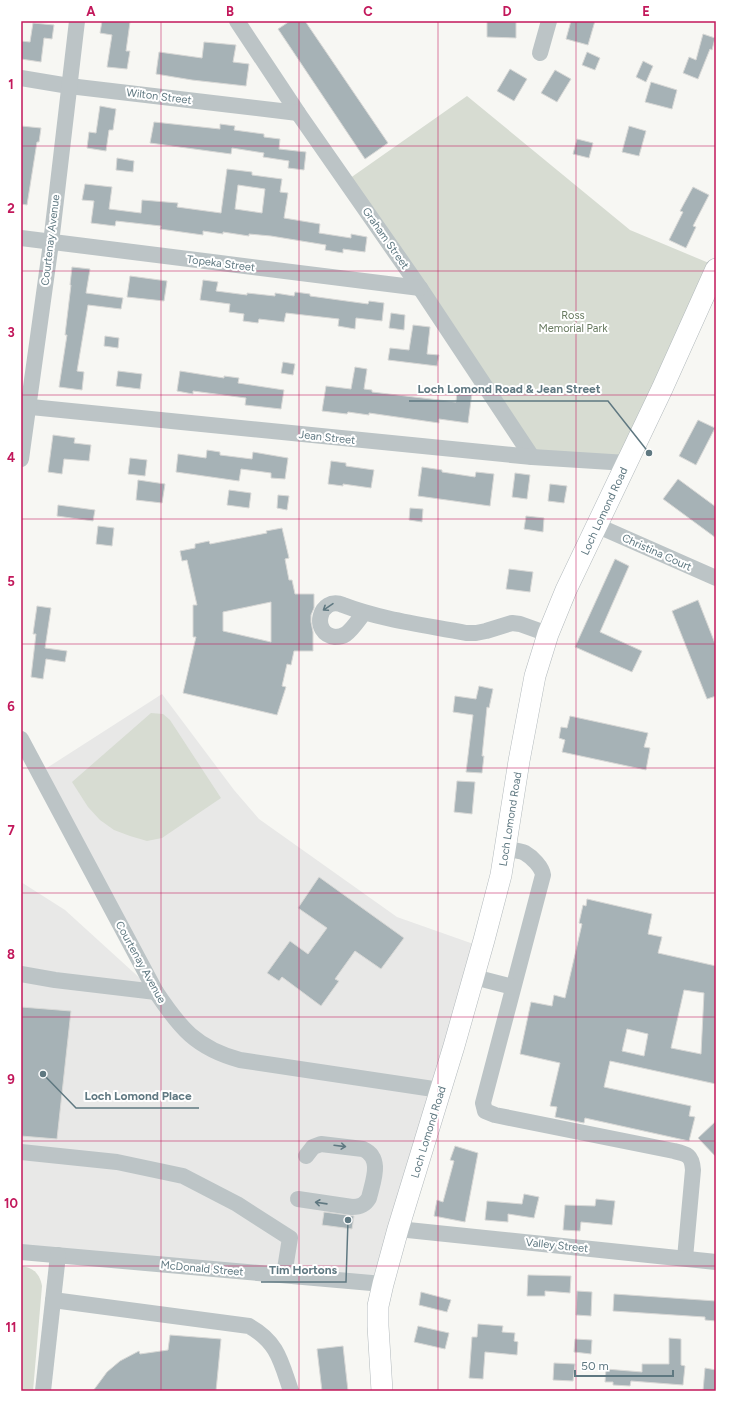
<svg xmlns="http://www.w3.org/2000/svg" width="737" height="1412" viewBox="0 0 737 1412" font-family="Figtree,sans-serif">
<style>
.built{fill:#e8e8e7}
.green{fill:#d7dcd2}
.building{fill:#a6b2b6;stroke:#d8d8d6;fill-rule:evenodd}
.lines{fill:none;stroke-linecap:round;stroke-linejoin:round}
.major-casing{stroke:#b2b9bc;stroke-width:22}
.minor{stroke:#bcc4c6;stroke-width:16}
.major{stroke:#fff;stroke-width:21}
.oneway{stroke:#5f7881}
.grid{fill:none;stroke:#c2185b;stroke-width:1;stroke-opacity:0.55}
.labels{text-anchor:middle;stroke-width:4;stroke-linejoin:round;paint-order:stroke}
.street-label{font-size:11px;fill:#5f7881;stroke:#fff}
.park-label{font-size:11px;fill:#67795f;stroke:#fff}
.leader{fill:none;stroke:#5f7881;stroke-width:1.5}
.callout-dot{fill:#5f7881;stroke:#fff;stroke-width:1.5}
.callout-label{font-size:12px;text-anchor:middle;font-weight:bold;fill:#5f7881;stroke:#fff;stroke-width:4;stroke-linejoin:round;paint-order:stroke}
.neatline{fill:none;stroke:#c2185b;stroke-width:1.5}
.grid-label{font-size:13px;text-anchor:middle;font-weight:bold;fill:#c2185b}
</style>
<rect width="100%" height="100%" fill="#f7f7f3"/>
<polygon class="built" points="162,694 234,790 259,819 397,917 482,947 383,1284 21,1252 21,882 65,910 154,991 39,773"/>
<g class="green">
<polygon points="467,96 630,230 716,266 627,463 532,457 346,181"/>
<polygon points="151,713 163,714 170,720 221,798 162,838 147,841 130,836 114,830 100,820 88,807 72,782"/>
<path d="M 21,1266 C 33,1267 40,1274 42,1286 L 33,1391 L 21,1391 Z"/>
</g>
<g class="building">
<polygon points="102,21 130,22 126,51 130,51 127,69 107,67 112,35 100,33"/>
<polygon points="290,21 305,21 388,143 365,159 278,29"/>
<polygon points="487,21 516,22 516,38 487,37"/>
<polygon points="571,21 595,21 588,45 566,39"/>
<polygon points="33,23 54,25 52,39 44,38 41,62 21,59 21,41 30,42"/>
<polygon points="703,34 715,38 712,50 710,49 698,79 683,73 689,57 696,60"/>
<polygon points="204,42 236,45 233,62 249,64 246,86 192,80 156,74 159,52 202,58"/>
<polygon points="587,52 600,58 595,70 582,65"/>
<polygon points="643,61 653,66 646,82 636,77"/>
<polygon points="510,69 527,79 514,101 497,91"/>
<polygon points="555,70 571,79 557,102 541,93"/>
<polygon points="651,82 677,90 672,109 645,102"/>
<polygon points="100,106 116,109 113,130 109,130 106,151 87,148 89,132 96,133"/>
<polygon points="154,122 220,129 220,124 235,126 234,130 264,134 264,137 280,139 279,149 306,152 304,170 288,168 289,161 263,157 264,153 232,148 231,154 150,143"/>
<polygon points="21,126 41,128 39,142 37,142 27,205 21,204"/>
<polygon points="629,126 646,131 639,156 622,152"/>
<polygon points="577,139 593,143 589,158 573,154"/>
<polygon points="117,158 134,161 133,172 116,170"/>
<path d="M 227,169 L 252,172 L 252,175 L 282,179 L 280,192 L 288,193 L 284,218 L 320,224 L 319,233 L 351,238 L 351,234 L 367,237 L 365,252 L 343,249 L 343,253 L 325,250 L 326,245 L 271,236 L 249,234 L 249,236 L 223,232 L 223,234 L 203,231 L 203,235 L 160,229 L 161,226 L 116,221 L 115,226 L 91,223 L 94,201 L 82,200 L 85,184 L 112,187 L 109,209 L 141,213 L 142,200 L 178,203 L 177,207 L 221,213 ZM 238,185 L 265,189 L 262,213 L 235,209 Z"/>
<polygon points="693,187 709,195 693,226 696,227 686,248 669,240 683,212 680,211"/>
<polygon points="72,267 90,269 86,293 123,298 121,309 88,305 77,371 84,372 82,390 59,387 67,335 65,335 71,285 70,285"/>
<polygon points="130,276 167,281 164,301 127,297"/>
<polygon points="203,280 218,282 216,291 247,295 247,293 275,296 275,293 294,296 295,292 310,294 310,296 368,304 369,301 384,303 382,321 356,318 355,329 338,326 339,319 286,313 284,322 259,319 258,323 243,321 244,314 229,312 230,304 200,300"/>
<polygon points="391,313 405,315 404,330 389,328"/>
<polygon points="413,325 430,327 427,354 439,355 437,366 388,360 390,348 409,350"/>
<polygon points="105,336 119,338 118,348 104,346"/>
<polygon points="283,362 295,364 293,375 281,373"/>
<polygon points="355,367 367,369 364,389 372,390 372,392 456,402 457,391 472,393 468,423 439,419 439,423 369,413 369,415 348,412 347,414 322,411 326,386 351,389"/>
<polygon points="118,371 142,374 140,389 116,386"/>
<polygon points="180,371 224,378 224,376 239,378 238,383 284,390 281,409 245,405 246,398 193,391 193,394 177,391"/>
<polygon points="698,420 715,428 696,465 679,456"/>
<polygon points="53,435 75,438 74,443 91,445 89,461 64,459 62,474 48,472"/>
<polygon points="207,450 220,452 220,455 252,459 253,452 288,458 285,479 271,478 271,473 241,469 239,481 176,472 178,454 206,458"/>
<polygon points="130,458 147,460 145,476 128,474"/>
<polygon points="331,461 346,463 346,466 374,470 371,488 343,484 343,486 328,484"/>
<polygon points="422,467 442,470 442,472 475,477 476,472 494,474 490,506 418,496"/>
<polygon points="515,473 530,475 527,499 512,497"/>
<polygon points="678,479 716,507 716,538 663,499"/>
<polygon points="138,480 165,484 162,503 136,500"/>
<polygon points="550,484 567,486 564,503 548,501"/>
<polygon points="229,490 251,493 249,508 227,505"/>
<polygon points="278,495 289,496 287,510 277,508"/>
<polygon points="58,505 95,510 93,521 57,516"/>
<polygon points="410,508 423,509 422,522 409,520"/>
<polygon points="526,516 544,518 543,532 524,529"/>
<polygon points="98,526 114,528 112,546 96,544"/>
<path d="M 282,528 L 289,558 L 285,559 L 289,580 L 292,580 L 295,594 L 314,594 L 314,608 L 311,615 L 311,622 L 313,632 L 313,651 L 294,651 L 291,665 L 287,664 L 282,686 L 286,687 L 277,715 L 183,693 L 196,637 L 193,637 L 193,605 L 197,605 L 187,560 L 182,561 L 180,551 L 195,548 L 195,544 L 209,541 L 210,544 L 267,533 L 266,531 ZM 271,602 L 271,642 L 223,631 L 223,612 Z"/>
<polygon points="615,559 629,566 600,632 642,651 632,672 575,647"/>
<polygon points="509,569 533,572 530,592 506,589"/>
<polygon points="698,600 716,646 716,696 707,699 672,611"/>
<polygon points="37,606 51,608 45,648 67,651 65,662 46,659 43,679 31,677 36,634 33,634"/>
<polygon points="479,686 493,689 489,708 487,707 482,756 484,756 482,773 466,772 473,715 453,712 455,696 476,699"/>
<polygon points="570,716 648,733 644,747 650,748 646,770 562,752 565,740 559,738 561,727 567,728"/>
<polygon points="457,781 475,782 472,814 454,812"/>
<polygon points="319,877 404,938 381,969 355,951 335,979 339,981 321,1006 282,977 279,981 267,973 290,941 308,954 327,928 298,908"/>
<path d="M 587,899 L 652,914 L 648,934 L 662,937 L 658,953 L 716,966 L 716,1084 L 610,1061 L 604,1087 L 691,1106 L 689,1116 L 695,1117 L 689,1141 L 585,1118 L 584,1123 L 555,1117 L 557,1107 L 550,1106 L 560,1063 L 520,1054 L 531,1002 L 552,1006 L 554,995 L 565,998 L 582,924 L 579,923 L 583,905 L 586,906 ZM 684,990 L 704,993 L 701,1054 L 671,1048 ZM 627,1029 L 648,1034 L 644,1056 L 622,1051 Z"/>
<polygon points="21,1007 71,1011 57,1139 21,1136"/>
<polygon points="716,1121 716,1157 698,1138"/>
<polygon points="455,1146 478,1153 465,1222 434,1216 437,1200 443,1202 454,1161 450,1160"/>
<polygon points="524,1194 539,1197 534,1218 508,1214 508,1222 485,1220 487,1201 522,1204"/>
<polygon points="596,1199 615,1201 612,1225 581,1222 580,1231 563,1230 565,1205 595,1206"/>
<polygon points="324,1212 354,1216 352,1229 322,1225"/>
<polygon points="528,1275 571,1276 570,1293 545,1291 545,1296 527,1296"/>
<polygon points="577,1291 592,1292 591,1316 576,1315"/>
<polygon points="421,1292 451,1300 447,1312 419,1305"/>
<polygon points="614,1294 716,1301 716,1321 705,1320 705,1317 613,1311"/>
<polygon points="478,1324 503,1326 502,1332 515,1333 514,1341 518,1342 517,1355 485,1352 483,1379 469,1378 472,1337 477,1337"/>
<polygon points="418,1326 449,1333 445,1349 414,1342"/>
<polygon points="170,1335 221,1339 216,1391 93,1391 107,1372 120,1361 139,1351 140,1354 168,1350"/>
<polygon points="669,1338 681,1339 681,1365 685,1366 683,1385 631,1381 630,1386 613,1385 613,1382 605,1382 606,1369 642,1372 642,1364 669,1364"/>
<polygon points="575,1339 592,1340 591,1354 574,1352"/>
<polygon points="343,1346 348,1391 322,1391 317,1349"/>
<polygon points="554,1363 575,1364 573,1381 553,1380"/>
<polygon points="705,1368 716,1370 716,1391 703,1391"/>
</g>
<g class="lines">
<g class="major-casing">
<polyline id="major" points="382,1391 378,1326 378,1306 383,1284 398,1229 454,1046 484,940 501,875 519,761 535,676 548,634 566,590 662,389 716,269"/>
</g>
<g class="minor">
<polyline points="237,21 298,113 420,288 532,457"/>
<polyline points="540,53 549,21"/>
<polyline points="21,78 69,86 298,113"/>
<polyline points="21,238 420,288"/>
<polyline points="21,406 532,457 627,463"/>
<polyline points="21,459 51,243 77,21"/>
<polyline points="598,526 716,578"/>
<path d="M 364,613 C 359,619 353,629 346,634 C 343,636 339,637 335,637 C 310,634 319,595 343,605 C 382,620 425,625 466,633 L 476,633 L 486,631 L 512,623 L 520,624 L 548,634"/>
<path d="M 21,739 L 156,992 C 180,1028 196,1048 240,1060 L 440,1090"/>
<path d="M 505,849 C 512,850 519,850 525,853 C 532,857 542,867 543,875 L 483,1103 L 485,1111 L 495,1115 L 674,1151 C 687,1154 692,1155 693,1170 L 685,1258"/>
<polyline points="21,974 55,980 156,992"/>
<polyline points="474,977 513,987"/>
<polyline points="21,1152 117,1162 183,1176 237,1204 290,1238 284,1275"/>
<path d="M 298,1199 L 352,1207 C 360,1207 365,1205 369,1198 C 373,1181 383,1158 363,1149 L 321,1144 L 313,1147 L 306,1156"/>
<polyline points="398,1229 716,1262"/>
<polyline points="21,1252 383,1284"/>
<path d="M 53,1300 L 249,1326 C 278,1342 281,1362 291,1391"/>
<polyline points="43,1391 58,1255"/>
</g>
<use href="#major" class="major"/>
</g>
<defs><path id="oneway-shaft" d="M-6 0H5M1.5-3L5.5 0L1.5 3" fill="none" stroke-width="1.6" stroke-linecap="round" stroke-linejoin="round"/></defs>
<g class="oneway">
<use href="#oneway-shaft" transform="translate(328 607) rotate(146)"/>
<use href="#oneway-shaft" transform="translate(340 1146) rotate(7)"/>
<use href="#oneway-shaft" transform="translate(321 1203) rotate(-172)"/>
</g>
<path class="grid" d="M 161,21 L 161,1391M 299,21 L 299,1391M 438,21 L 438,1391M 576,21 L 576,1391M 21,146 L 716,146M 21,271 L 716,271M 21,395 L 716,395M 21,519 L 716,519M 21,644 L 716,644M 21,768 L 716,768M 21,893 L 716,893M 21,1017 L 716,1017M 21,1141 L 716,1141M 21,1266 L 716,1266"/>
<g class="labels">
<g class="street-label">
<text transform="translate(159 96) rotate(7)" y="4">Wilton Street</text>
<text transform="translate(386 238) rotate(55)" y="4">Graham Street</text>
<text transform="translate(50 240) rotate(-83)" y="4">Courtenay Avenue</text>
<text transform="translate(221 263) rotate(7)" y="4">Topeka Street</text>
<text transform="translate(327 437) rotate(6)" y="4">Jean Street</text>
<text transform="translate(604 511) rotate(-65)" y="4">Loch Lomond Road</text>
<text transform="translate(657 552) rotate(24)" y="4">Christina Court</text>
<text transform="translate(510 819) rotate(-81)" y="4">Loch Lomond Road</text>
<text transform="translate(141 962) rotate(61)" y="4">Courtenay Avenue</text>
<text transform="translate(428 1132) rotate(-73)" y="4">Loch Lomond Road</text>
<text transform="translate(557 1245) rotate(6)" y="4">Valley Street</text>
<text transform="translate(202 1268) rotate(5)" y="4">McDonald Street</text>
</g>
<g class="park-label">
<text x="573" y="319">Ross<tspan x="573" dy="13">Memorial Park</tspan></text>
</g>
</g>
<path class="leader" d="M649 453L608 401H409M43 1074L76 1108H199M348 1220L346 1282H261"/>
<g class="callout-dot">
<circle cx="649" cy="453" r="4"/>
<circle cx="43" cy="1074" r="4"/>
<circle cx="348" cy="1220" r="4"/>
</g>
<g class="callout-label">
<text x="509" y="393">Loch Lomond Road &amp; Jean Street</text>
<text x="138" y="1100">Loch Lomond Place</text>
<text x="303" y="1274">Tim Hortons</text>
</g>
<rect width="737" height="1412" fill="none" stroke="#ffffff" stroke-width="44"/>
<path d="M575 1370v6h98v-6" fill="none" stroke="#5f7881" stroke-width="2"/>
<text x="581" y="1370" font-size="12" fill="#5f7881" stroke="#ffffff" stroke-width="3" paint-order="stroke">50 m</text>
<rect x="22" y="22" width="693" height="1368" class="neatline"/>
<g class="grid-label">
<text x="91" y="16">A</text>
<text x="230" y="16">B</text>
<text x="368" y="16">C</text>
<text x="507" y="16">D</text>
<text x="646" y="16">E</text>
<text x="11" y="89">1</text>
<text x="11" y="213">2</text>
<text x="11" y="337">3</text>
<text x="11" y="462">4</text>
<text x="11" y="586">5</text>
<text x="11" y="711">6</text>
<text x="11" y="835">7</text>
<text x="11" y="959">8</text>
<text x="11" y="1084">9</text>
<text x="11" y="1208">10</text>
<text x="11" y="1332">11</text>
</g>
</svg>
